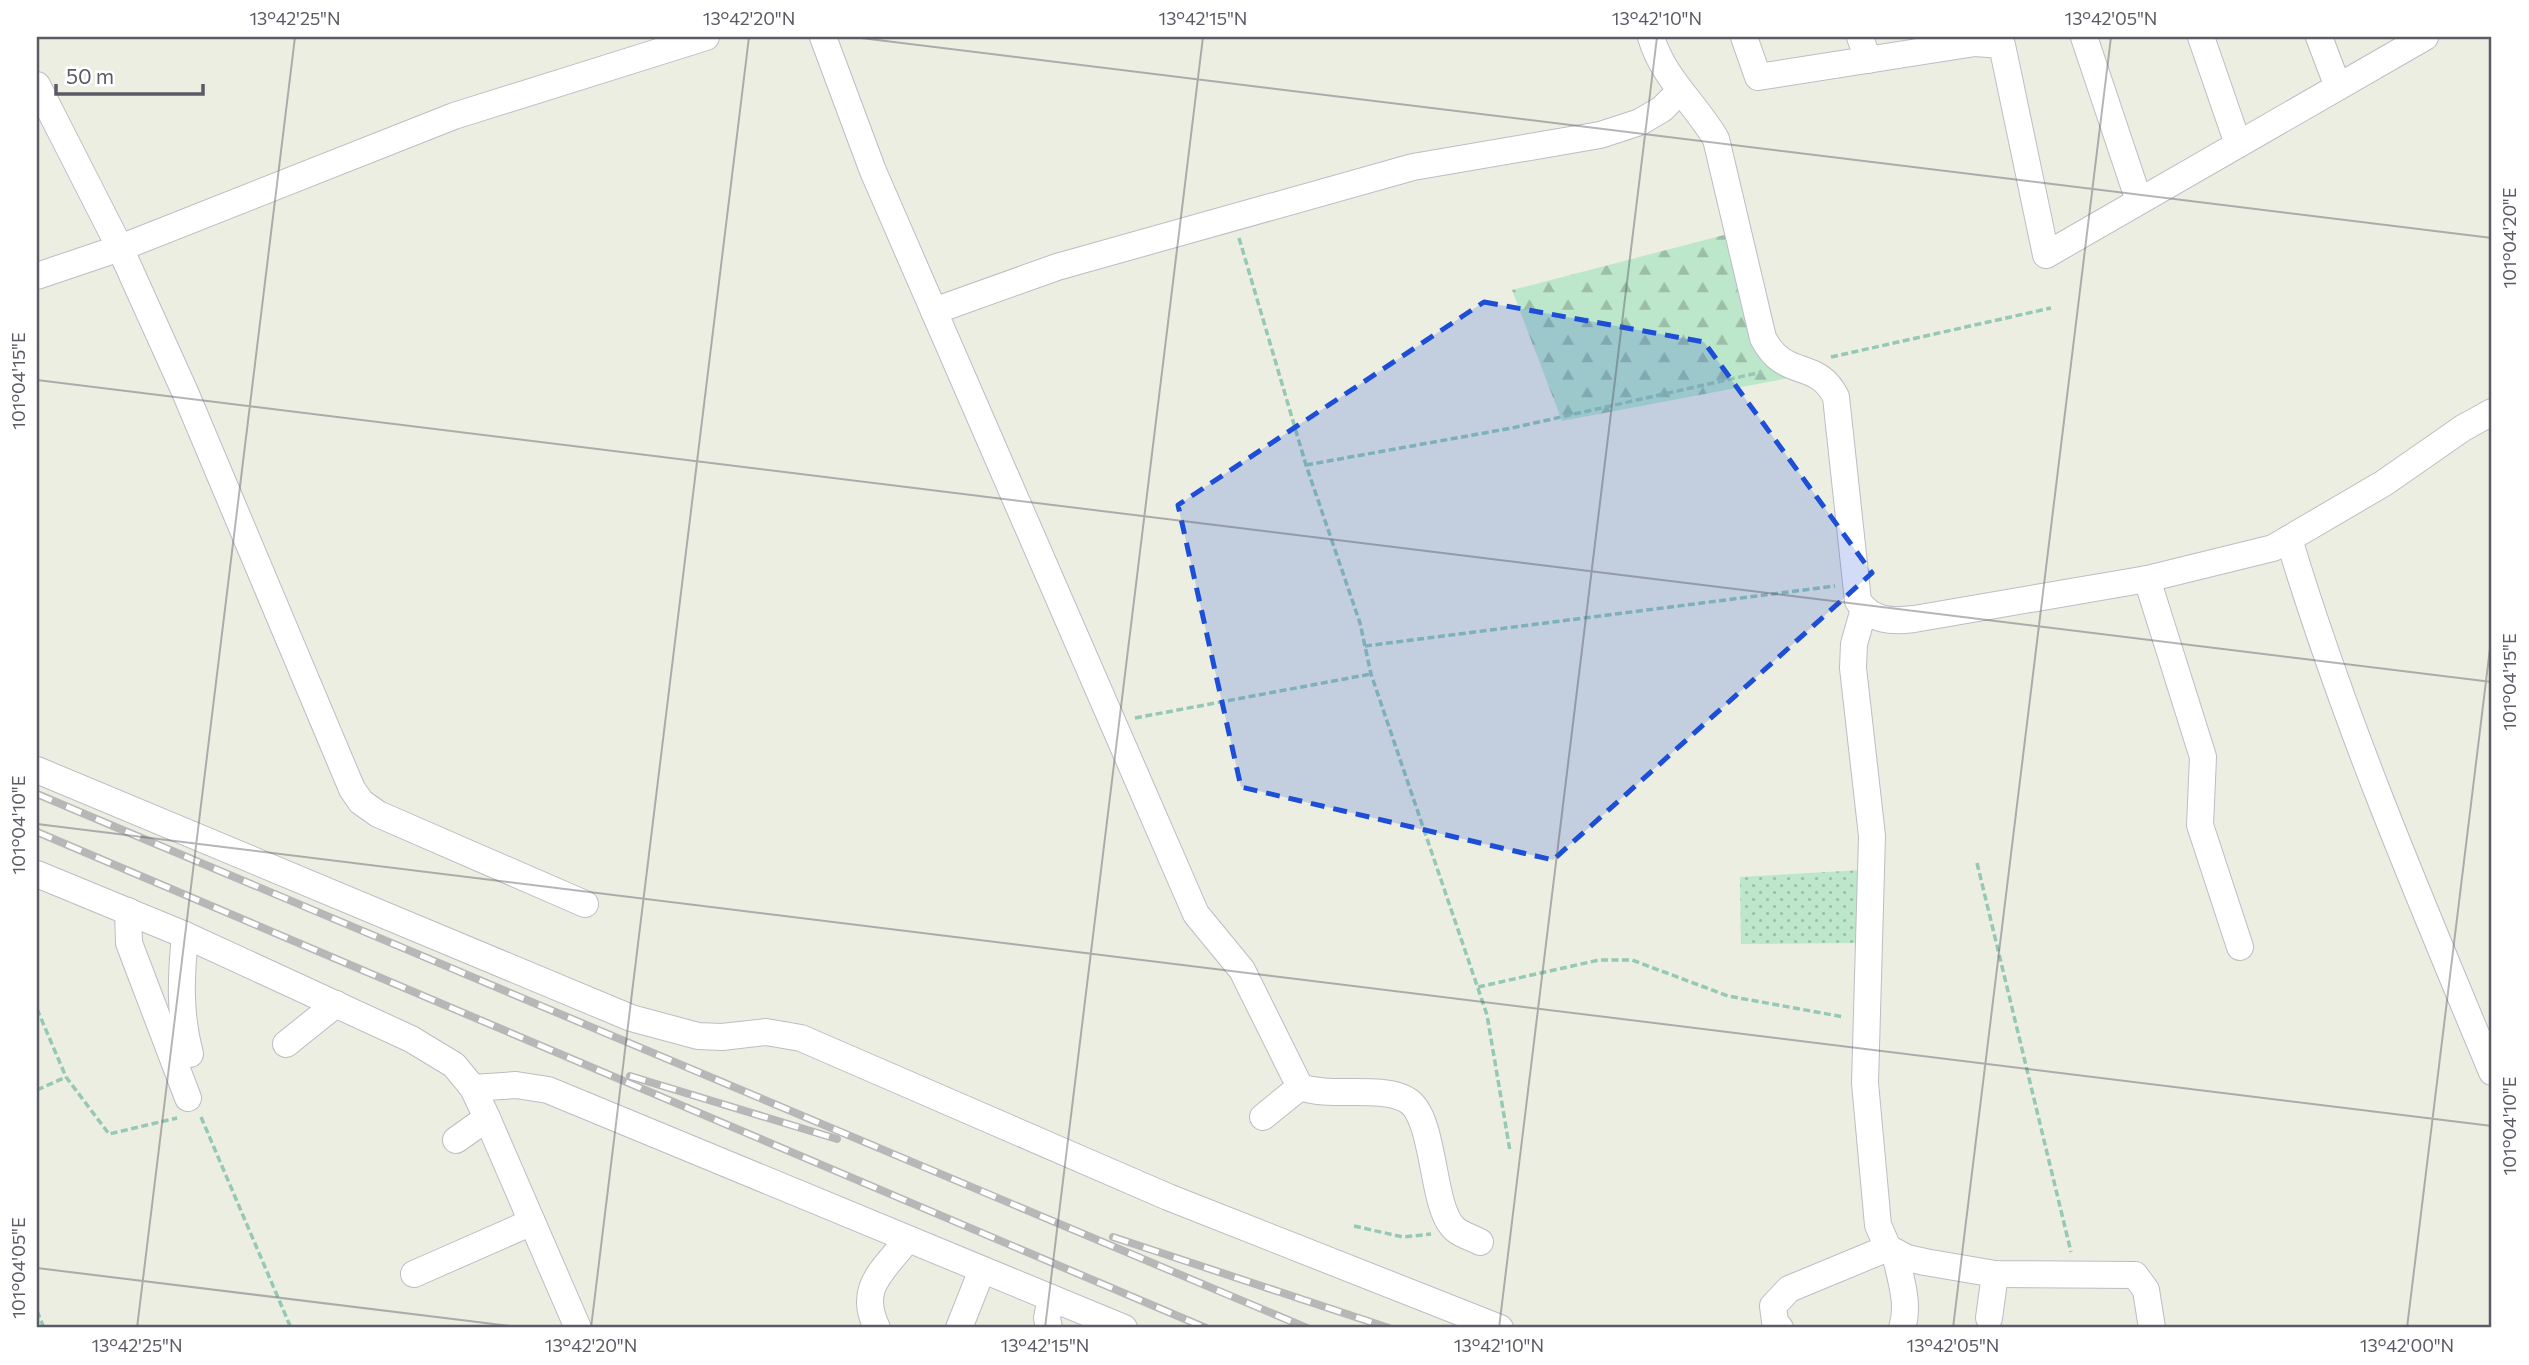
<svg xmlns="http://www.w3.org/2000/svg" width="2529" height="1365" viewBox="0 0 2529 1365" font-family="Commissioner,sans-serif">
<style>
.grass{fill:url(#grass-dots)}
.forest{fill:url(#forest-firs)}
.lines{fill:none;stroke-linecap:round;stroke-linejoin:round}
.minor-casing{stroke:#bcbdc4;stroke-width:28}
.path{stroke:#95c8b5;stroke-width:3.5;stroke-dasharray:7 3.5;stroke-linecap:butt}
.minor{stroke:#fff;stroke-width:26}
.rail-casing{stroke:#b7b7b8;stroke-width:8}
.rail{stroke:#fff;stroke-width:5;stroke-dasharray:16;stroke-linecap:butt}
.marked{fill:#1d4ed8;fill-opacity:0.2;stroke:#1d4ed8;stroke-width:5;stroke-dasharray:14 9;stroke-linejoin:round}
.ticks{fill:none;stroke:#5a5b64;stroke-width:2;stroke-opacity:0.45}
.neatline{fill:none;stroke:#5a5b64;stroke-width:2.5}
.ticks-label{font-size:18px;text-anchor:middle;fill:#5a5b64}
</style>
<defs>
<pattern id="grass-dots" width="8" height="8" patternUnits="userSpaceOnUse" patternTransform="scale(1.75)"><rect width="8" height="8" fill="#bce7ca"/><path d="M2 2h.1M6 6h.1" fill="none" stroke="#9cbea8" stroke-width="1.8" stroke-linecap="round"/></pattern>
<pattern id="forest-firs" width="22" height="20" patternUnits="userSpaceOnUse" patternTransform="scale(1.75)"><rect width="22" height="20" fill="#bce7ca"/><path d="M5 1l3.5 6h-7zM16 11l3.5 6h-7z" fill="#9cbea8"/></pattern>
</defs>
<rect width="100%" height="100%" fill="#edeee2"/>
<polygon class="grass" points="1862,870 1857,943 1741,944 1740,877"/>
<polygon class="forest" points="1728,234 1794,377 1562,421 1512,290"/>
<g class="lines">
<g class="minor-casing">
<g id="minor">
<path d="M 823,37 L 873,171 L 1196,914 L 1242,970 L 1300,1087 C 1330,1098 1383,1085 1407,1100 C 1435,1116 1431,1202 1452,1226 C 1458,1234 1471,1237 1480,1242"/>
<path d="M 1651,37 C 1663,78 1695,103 1716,139 L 1763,338 C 1785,381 1817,358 1836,397 L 1858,601 C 1872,621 1891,622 1914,619 L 2147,579 L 2273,548 L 2384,483 L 2463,428 L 2492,412"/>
<polyline points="1744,37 1758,77 1975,43 2002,45 2046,255 2425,37"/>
<polyline points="1860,37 1868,60"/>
<polyline points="2084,37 2139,201"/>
<polyline points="2201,37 2238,144"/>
<polyline points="2319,37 2338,87"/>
<polyline points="37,85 120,248 185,392 352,789 361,802 378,814 585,904"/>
<polyline points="37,276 120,248 454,116 706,37"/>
<polyline points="934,311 1057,267 1413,167 1600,135 1640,122 1662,109 1679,92"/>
<path d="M 2289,539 C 2344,721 2419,897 2492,1072"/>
<polyline points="2147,579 2203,757 2200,825 2240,947"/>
<polyline points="1864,609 1854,644 1853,668 1872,836 1865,1083 1878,1225 1888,1248 1907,1258 1925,1262 1995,1274 2135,1275 2146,1290 2152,1328"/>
<polyline points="37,770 631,1018 698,1036 722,1037 766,1032 801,1038 1168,1197 1500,1328"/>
<polyline points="37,874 185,935 411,1039 454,1065 473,1088 487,1118 578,1328"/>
<polyline points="128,911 129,943 188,1098"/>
<path d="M 185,935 C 181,977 179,1013 190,1054"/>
<polyline points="286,1044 336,1004"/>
<polyline points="473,1088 516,1085 548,1090 1124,1328"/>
<polyline points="1263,1117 1300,1087"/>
<polyline points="456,1140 487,1118"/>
<path d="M 1895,1253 C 1900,1277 1910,1304 1902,1328"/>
<polyline points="414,1274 532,1222"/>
<polyline points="1989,1318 1995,1274"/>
<path d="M 877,1328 C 857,1288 883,1271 907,1240"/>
<polyline points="959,1328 982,1270"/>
<polyline points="1049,1328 1047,1318 1051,1298"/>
<polyline points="1780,1328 1775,1322 1773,1306 1789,1289 1888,1248"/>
</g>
</g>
<g class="path">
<polyline points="1239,238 1306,465 1360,623 1371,674 1487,1015 1510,1151"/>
<polyline points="1831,357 2051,308"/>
<polyline points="1306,465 1512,428 1762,372"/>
<polyline points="1365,646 1835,586"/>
<polyline points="1135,718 1371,674"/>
<polyline points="1977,863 2071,1252"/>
<polyline points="1478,987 1599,960 1632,960 1728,996 1844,1017"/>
<polyline points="37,1009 66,1077 109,1134 177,1118"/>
<polyline points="37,1090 66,1077"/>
<polyline points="201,1117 291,1328"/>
<polyline points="1354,1226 1403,1237 1431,1234"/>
<polyline points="37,1311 44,1328"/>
</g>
<use href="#minor" class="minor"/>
<g class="rail-casing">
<g id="rail">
<polyline points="37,794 1307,1328"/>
<polyline points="37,832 1206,1328"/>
<polyline points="630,1076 837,1139"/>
<polyline points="1113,1237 1389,1328"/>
</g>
</g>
<use href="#rail" class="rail"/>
</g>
<path class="marked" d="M 1484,302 L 1704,342 L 1872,573 L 1553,860 L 1241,787 L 1178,505 Z"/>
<path class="ticks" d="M 853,37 L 2492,238M 37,380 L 2492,682M 37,824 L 2492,1126M 37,1268 L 526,1328M 137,1328 L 295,37M 591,1328 L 749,37M 1045,1328 L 1203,37M 1499,1328 L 1657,37M 1953,1328 L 2111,37M 2407,1328 L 2492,632"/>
<rect width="2529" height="1365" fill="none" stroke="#ffffff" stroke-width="77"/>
<path d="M56 84v10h147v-10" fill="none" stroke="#5a5b64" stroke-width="3.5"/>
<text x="66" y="84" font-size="21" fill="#5a5b64" stroke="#ffffff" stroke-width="5" paint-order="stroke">50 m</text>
<rect x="38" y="38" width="2452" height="1288" class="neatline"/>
<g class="ticks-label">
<text x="295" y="25">13°42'25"N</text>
<text x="749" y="25">13°42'20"N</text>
<text x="1203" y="25">13°42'15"N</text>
<text x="1657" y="25">13°42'10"N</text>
<text x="2111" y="25">13°42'05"N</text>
<text transform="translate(2510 238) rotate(-90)" y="6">101°04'20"E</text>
<text transform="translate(19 381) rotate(-90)" y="6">101°04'15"E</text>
<text transform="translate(2510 682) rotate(-90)" y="6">101°04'15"E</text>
<text transform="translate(19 825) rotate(-90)" y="6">101°04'10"E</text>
<text transform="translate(2510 1126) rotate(-90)" y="6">101°04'10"E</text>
<text transform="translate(19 1268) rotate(-90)" y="6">101°04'05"E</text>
<text x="137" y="1352">13°42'25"N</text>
<text x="591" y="1352">13°42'20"N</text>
<text x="1045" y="1352">13°42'15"N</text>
<text x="1499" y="1352">13°42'10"N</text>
<text x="1953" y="1352">13°42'05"N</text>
<text x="2407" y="1352">13°42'00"N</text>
</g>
</svg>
